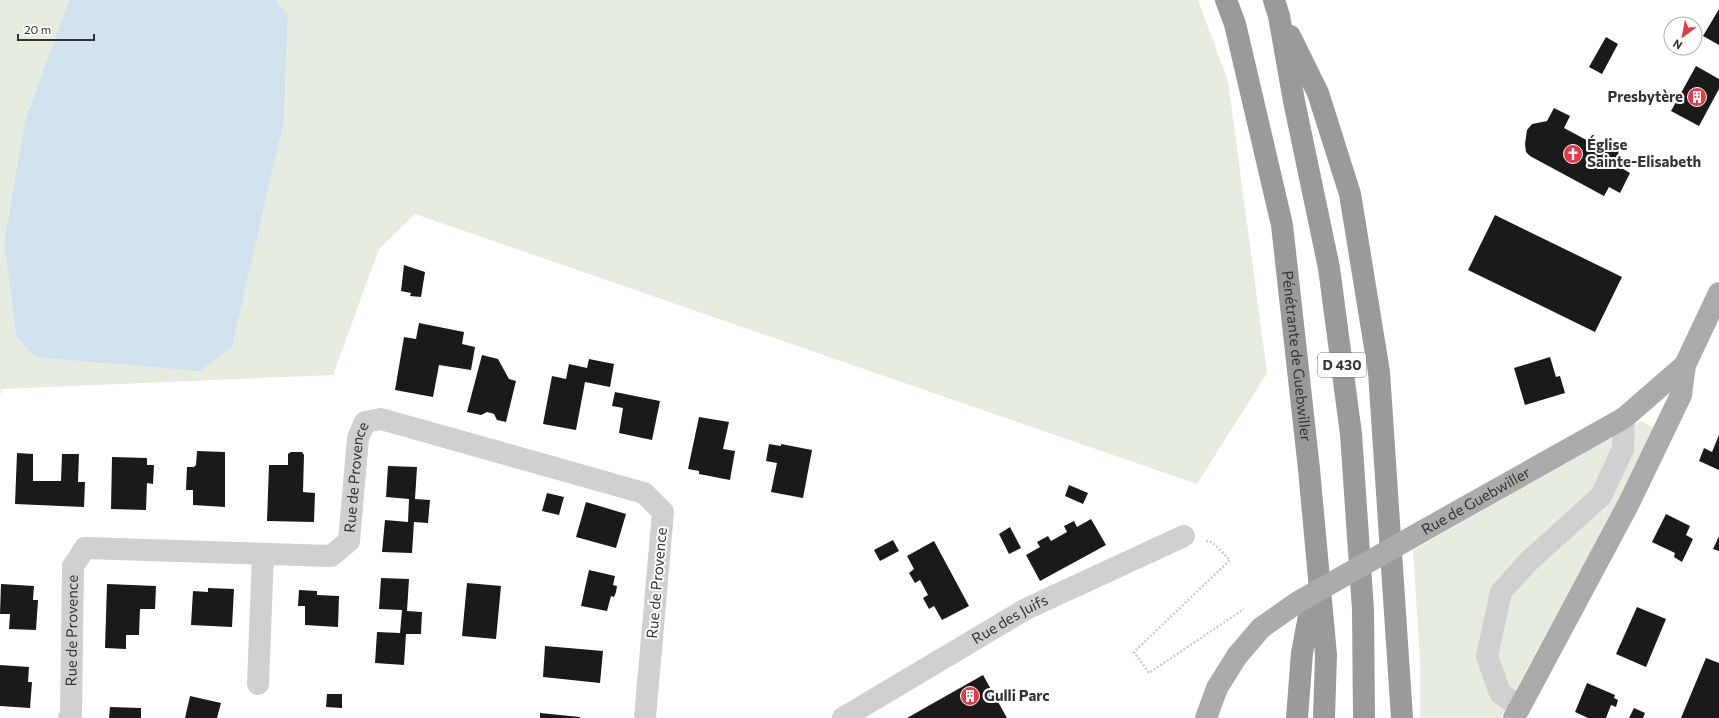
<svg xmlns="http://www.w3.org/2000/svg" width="1719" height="718" viewBox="0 0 1719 718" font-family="Commissioner,sans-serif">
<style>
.green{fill:#e6ecdf}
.water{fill:#cfe2ee}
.building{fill:#1a1a1a}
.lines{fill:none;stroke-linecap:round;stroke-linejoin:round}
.path{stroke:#cdcdcd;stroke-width:2.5;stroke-dasharray:2 2;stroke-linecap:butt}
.minor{stroke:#d0d0d0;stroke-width:22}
.major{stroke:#ababab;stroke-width:22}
.highway{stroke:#9a9a9a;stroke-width:22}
.major-bridge{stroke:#ababab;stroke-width:22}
.labels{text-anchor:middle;stroke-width:4;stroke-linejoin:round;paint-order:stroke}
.shield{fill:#fff;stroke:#707070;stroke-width:1}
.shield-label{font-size:14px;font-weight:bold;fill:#333}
.poi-label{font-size:15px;font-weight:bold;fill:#333;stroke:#fff;text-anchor:start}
.street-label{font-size:15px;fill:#333;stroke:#fff}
</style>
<rect width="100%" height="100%" fill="#fff"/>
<g class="green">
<polygon points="0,0 69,0 25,120 4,241 16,336 232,347 284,121 288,15 276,0 1198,0 1228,81 1267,373 1197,484 415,214 379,249 333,375 1,389 0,399"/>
<path d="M 1641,421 L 1654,428 C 1608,527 1551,621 1501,718 L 1420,718 L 1420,662 L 1413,550 Z"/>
</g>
<polygon class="water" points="69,0 276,0 288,15 284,121 232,347 200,371 35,357 16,336 4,242 25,120"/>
<g class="building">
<polygon points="1719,9 1719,45 1703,36"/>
<polygon points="1606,37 1618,44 1602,74 1589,67"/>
<polygon points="1696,66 1719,79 1719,89 1699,126 1671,111"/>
<polygon points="1554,108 1570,116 1564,128 1607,151 1613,147 1619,150 1618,155 1624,159 1620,167 1630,173 1620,193 1609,187 1604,196 1530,156 1526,152 1525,144 1527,130 1532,124 1547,121"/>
<polygon points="1495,215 1622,277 1595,332 1468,270"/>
<polygon points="404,265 425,272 421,297 410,296 411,293 401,291"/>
<polygon points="419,323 464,332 462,344 475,347 471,370 439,365 433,397 395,390 404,337 416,339"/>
<polygon points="482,355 498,359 509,379 516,381 506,422 497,420 494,414 491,413 487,412 481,415 467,412"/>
<polygon points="1550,357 1556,377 1560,376 1565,393 1525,405 1514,368"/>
<polygon points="589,359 614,364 610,387 585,382 576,430 543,424 552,376 566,379 569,364 587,368"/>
<polygon points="615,392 660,401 652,440 619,433 623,408 612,406"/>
<polygon points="699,417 729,422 723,449 735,451 730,480 699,474 699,471 688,469"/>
<polygon points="1719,435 1719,470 1699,461 1704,448 1712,452"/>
<polygon points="769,444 781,446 781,444 812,450 803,498 771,492 777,463 766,461"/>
<polygon points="197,451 225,452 225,507 193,505 193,490 186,490 187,467 194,467 196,465"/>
<polygon points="291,452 302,452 304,455 303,492 315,493 314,522 267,521 269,465 288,465 288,454"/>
<polygon points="17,453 33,454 33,481 61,481 62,454 79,454 78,482 85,482 84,507 15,504"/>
<polygon points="112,457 147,458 147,465 154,465 153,484 147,483 146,510 111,509"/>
<polygon points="388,466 417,467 415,499 430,500 428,523 414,522 412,553 382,552 385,520 408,522 409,499 386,497"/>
<polygon points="1069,485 1088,493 1083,504 1065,496"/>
<polygon points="547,493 564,497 559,515 542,511"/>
<polygon points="586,502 626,514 616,548 576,537"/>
<polygon points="1666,514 1690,526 1686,535 1693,539 1682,562 1674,557 1675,553 1652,542"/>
<polygon points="1091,519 1106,545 1040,581 1026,555 1040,547 1037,542 1048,536 1051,541 1067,532 1064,526 1074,521 1077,527"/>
<polygon points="1010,527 1021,548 1009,554 999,534"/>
<polygon points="1719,536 1719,551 1713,549"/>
<polygon points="893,540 899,551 880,561 874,550"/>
<polygon points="934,541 969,606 942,620 934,606 929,609 923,598 928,595 920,580 915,583 909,573 914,569 907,556"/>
<polygon points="589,570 615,576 613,585 617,586 616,592 614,597 611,596 607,611 581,606"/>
<polygon points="381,578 409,579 407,611 422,612 421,634 406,634 404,665 375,663 377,632 400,633 402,610 379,609"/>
<polygon points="467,583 501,586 496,639 462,636"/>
<polygon points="1,584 34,586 33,600 38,600 36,630 9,629 10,614 0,614"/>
<polygon points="107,584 156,586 155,609 140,609 139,635 126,635 126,649 105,648"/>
<polygon points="208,588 234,589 232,627 191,625 193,591 208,592"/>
<polygon points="299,590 317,591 317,595 339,596 338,627 305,625 305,606 298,606"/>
<polygon points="1637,607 1666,619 1646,667 1616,654"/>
<polygon points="545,646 603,651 600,683 543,677"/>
<polygon points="1706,658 1719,663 1719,718 1681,718"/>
<polygon points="0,665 29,667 28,682 32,682 30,708 0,706"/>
<polygon points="983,675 1007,718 907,718"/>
<polygon points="1587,683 1615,695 1614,698 1618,700 1616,707 1611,705 1606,718 1588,718 1575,712"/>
<polygon points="327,694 342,694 342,708 326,707"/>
<polygon points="190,696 221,703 217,718 185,718"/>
<polygon points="110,707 141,708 141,718 109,718"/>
<polygon points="1634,708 1645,713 1643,718 1629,718"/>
<polygon points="540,713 580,717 580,718 540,718"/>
</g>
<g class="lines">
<polyline class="path" points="1206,541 1212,542 1230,560 1134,652 1149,673 1244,609"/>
<g class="minor">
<polyline points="258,684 263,554"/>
<polyline points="1520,707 1500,693 1487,656 1501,592 1529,561 1601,496 1623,449 1624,418"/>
<path id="s1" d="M 69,718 L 71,715 L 73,566 L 85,548 L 331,556 L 349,541 L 358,438 L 365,422 L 381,419 L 644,493 L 663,512 L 645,718"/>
<path id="s2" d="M 843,718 L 1026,609 L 1184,536"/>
</g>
<g class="major">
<path id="s3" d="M 1421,532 L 1624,418 L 1685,365"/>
<polyline points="1206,718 1217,688 1237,656 1261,628"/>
<polyline points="1514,718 1629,503 1681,395 1685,365 1719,293"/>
</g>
<g class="highway">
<path id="s4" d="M 1226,0 L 1235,24 L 1282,225 L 1309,469 L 1326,655 L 1324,718"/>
<polyline points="1274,0 1279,16 1294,101 1329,268 1351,434 1363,610 1364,718"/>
<polyline points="1290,36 1318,93 1350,194 1379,372 1402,718"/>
<polyline points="1297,718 1302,653 1313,595"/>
</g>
<polyline class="major-bridge" points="1261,628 1298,602 1421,532"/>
</g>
<defs>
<g id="building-disc" transform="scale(1)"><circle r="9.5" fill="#e63946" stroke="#fff"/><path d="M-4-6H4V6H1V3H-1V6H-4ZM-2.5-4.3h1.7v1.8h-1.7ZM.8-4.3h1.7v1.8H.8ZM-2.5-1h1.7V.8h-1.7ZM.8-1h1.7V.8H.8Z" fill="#fff"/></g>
<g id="church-disc" transform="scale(1)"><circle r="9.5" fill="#e63946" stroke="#fff"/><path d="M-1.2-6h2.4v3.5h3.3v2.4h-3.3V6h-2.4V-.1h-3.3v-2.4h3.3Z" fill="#fff"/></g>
</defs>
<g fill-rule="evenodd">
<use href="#building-disc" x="1697" y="97"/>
<use href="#church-disc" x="1573" y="154"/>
<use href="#building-disc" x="970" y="696"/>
</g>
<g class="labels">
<rect class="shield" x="1318" y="353" width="48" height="24" rx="3"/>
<g class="shield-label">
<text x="1342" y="370">D 430</text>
</g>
<g class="poi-label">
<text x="1683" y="102" text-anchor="end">Presbytère</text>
<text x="1587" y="150">Église<tspan x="1587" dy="17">Sainte-Elisabeth</tspan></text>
<text x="984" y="701">Gulli Parc</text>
</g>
<g class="street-label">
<text dy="5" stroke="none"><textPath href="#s4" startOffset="364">Pénétrante de Guebwiller</textPath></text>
<text dy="5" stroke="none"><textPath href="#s1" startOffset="508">Rue de Provence</textPath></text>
<text dy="5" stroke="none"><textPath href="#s3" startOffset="63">Rue de Guebwiller</textPath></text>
<text transform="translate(657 583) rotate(-85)" y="5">Rue de Provence</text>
<text dy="5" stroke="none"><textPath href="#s2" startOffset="194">Rue des Juifs</textPath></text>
<text dy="5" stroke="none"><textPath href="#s1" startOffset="88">Rue de Provence</textPath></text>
</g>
</g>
<g transform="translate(1683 36) rotate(212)"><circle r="19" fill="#ffffff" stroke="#adadad"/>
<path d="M0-3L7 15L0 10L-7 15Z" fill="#e63946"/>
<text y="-6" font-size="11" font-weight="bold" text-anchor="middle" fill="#333333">N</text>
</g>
<path d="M18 34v6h76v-6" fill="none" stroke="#333333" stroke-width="2"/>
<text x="24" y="34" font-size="12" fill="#333333" stroke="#ffffff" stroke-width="3" paint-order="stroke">20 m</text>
</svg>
